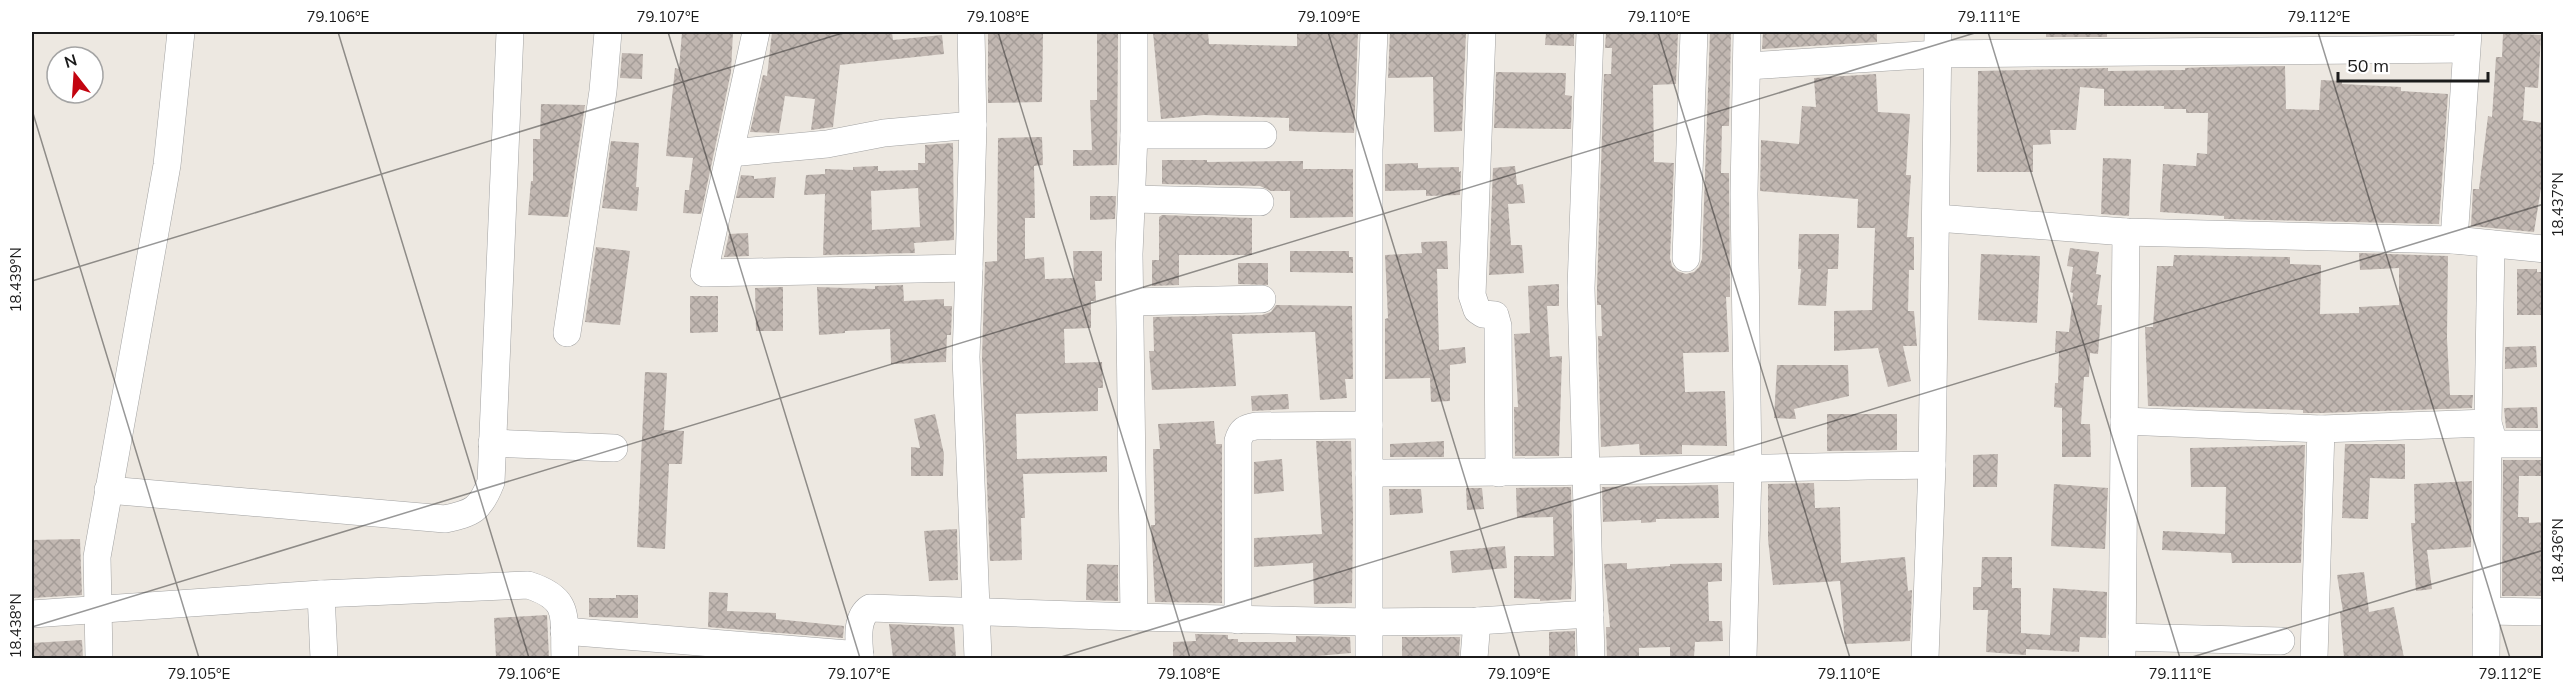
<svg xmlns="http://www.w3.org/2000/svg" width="2575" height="690" viewBox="0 0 2575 690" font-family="Mulish,sans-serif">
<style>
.building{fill:url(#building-cross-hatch);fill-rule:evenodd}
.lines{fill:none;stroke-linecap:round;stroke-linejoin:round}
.minor-casing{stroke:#a2a2a2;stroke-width:28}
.minor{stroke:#fff;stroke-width:27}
.ticks{fill:none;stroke:#1b1b1b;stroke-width:1.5;stroke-opacity:0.45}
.neatline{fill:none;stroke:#1b1b1b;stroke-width:2}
.ticks-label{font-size:15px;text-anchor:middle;fill:#1b1b1b}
</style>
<defs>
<pattern id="building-cross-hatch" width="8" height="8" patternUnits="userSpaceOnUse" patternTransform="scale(1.5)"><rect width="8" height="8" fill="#c1b7b1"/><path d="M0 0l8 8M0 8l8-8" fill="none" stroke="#a59d98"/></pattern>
</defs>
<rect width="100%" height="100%" fill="#ede8e1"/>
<g class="building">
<polygon points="682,32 733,32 731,72 701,214 683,213 685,190 689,190 693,158 666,156 675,68 679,69"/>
<polygon points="772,32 892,32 893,40 942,35 944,54 840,65 833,127 811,130 815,99 785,96 779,133 750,132 763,75 767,76"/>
<polygon points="988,32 1043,32 1042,102 988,103"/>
<polygon points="1097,32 1118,32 1117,165 1073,166 1073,150 1092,150 1090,100 1097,100"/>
<polygon points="1153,32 1208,32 1209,44 1297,46 1297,32 1358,32 1354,133 1289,131 1289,118 1204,115 1161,119"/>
<polygon points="1390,32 1466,32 1462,131 1434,132 1433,77 1388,78"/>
<polygon points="1546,32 1574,32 1574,46 1545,45"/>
<polygon points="1606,32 1678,32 1676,84 1653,85 1654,162 1674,163 1670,258 1672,266 1677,271 1686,274 1694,272 1699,267 1702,259 1710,32 1731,32 1729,126 1722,126 1721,173 1729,173 1730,297 1726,297 1729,352 1683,353 1685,392 1725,391 1727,446 1682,445 1682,454 1640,455 1639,444 1601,447 1598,336 1602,336 1601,305 1597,305 1597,288 1604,74 1611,74 1612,48 1605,48"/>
<polygon points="1763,32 1877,32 1877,42 1762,49"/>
<rect x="2046" y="32" width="61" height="5"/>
<polygon points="2503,33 2541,35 2538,88 2525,87 2523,120 2544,123 2544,188 2541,188 2534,232 2471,226 2473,189 2479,189 2488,116 2492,117 2496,57 2502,57"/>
<polygon points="622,53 643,54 642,79 620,78"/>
<polygon points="2285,66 2286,109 2319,110 2321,80 2342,81 2342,84 2401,87 2401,91 2448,94 2439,224 2224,219 2224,216 2160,212 2163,164 2196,166 2197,153 2207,154 2208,113 2186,113 2186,109 2164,109 2164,106 2104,106 2104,89 2080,87 2076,130 2050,130 2051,144 2033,145 2033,172 1977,172 1978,71 2108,68 2108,71 2185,70 2185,68 2206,67"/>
<polygon points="1496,72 1566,73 1565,95 1572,96 1571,129 1494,128"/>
<polygon points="1876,74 1878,112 1910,114 1906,175 1911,175 1907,237 1914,237 1914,270 1909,270 1908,311 1914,311 1917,346 1903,346 1911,381 1888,387 1878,348 1834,351 1834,311 1872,310 1875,228 1857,228 1858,199 1760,191 1761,140 1799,144 1802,106 1816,107 1814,78"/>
<polygon points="541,104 585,105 568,217 528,215 531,181 533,181 533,139 540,139"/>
<polygon points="1042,137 1043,165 1034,166 1035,218 1025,218 1025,259 1044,257 1045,279 1074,278 1073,251 1102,251 1102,281 1095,281 1096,301 1091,301 1091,328 1064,329 1065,363 1102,362 1103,388 1098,388 1098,411 1016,414 1017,459 1107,456 1107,472 1023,474 1025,518 1021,518 1022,560 990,561 982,357 985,262 997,261 998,138"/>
<polygon points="611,141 639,143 636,187 639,187 637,211 602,208"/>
<path d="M 953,143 L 954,240 L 914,243 L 915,253 L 823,255 L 825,194 L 804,195 L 806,175 L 825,174 L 825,169 L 853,170 L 853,167 L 878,166 L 878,171 L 918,170 L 918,163 L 925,163 L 925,145 ZM 918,188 L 920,227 L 872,230 L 871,191 Z"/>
<polygon points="2103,158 2131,159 2129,216 2101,214"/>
<polygon points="1162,160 1207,160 1207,162 1303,161 1303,169 1353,169 1353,217 1290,218 1290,191 1271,191 1260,186 1162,184"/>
<polygon points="1418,163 1418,168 1459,167 1459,172 1461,171 1460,195 1426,196 1426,190 1385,191 1385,164"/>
<polygon points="1515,166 1517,185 1523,184 1525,203 1508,204 1511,245 1522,245 1524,273 1489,275 1493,168"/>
<polygon points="741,175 754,176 754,179 776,177 774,198 736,198"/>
<polygon points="1090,196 1116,196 1115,219 1090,220"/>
<polygon points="1162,215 1252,218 1252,255 1179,255 1179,285 1152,286 1152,260 1159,260 1159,217"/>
<polygon points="748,233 749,256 724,257 729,234"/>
<polygon points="1799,234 1839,234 1838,269 1828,269 1826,306 1798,305 1801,269 1798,269"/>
<polygon points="1447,241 1448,269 1437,269 1439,350 1465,347 1466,363 1450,365 1450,401 1431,402 1430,378 1385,379 1385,319 1388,318 1385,255 1422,253 1421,242"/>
<polygon points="596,247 630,251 620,325 585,322"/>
<polygon points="2070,248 2099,252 2096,274 2101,275 2097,305 2102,305 2098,354 2090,353 2089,377 2084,377 2081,424 2090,424 2091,457 2062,457 2062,408 2054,407 2055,383 2058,383 2059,352 2055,352 2056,331 2069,332 2073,293 2070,292 2073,267 2067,266"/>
<polygon points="1290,251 1349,251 1349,257 1353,257 1353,273 1290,272"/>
<polygon points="2359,253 2448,256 2447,338 2450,395 2473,395 2472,408 2321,413 2303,413 2303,410 2148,406 2145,327 2153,327 2157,266 2173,266 2174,255 2290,257 2290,264 2321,265 2320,314 2359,313 2359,307 2399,305 2399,268 2360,270"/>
<polygon points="1981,254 2040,256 2037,323 1978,320"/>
<polygon points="1238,263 1268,263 1268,285 1238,284"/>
<polygon points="2517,269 2537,269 2537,272 2544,272 2544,315 2517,315"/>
<polygon points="1559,284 1559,306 1547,306 1550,357 1562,356 1559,456 1515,456 1514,407 1518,407 1514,334 1530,333 1528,286"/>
<polygon points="903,285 904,301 944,299 944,306 952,306 951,335 947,335 946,362 891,364 890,329 845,331 845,333 819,335 817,287 875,289 875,286"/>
<polygon points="783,287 783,331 756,331 755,288"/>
<polygon points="690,296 718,296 718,332 690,333"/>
<polygon points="1276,305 1352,306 1353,379 1345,379 1347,398 1320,400 1315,332 1232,334 1236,386 1152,390 1149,351 1154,351 1153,317 1262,315 1271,312"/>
<polygon points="2536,346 2537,367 2505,369 2505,347"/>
<polygon points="1777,365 1848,365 1849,396 1794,409 1796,419 1774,418"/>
<polygon points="645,372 667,373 664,430 684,431 682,464 669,464 665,549 637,547"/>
<polygon points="1288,394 1289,409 1252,411 1251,396"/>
<polygon points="2537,407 2538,428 2506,428 2504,408"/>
<polygon points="935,414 944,454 943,476 911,476 911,447 920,448 914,419"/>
<polygon points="1827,414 1897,414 1897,450 1827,451"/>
<polygon points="1214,421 1216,444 1222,444 1222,603 1155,602 1151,525 1155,525 1153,449 1160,449 1158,424"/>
<polygon points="1316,441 1351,441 1353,515 1352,603 1314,604 1313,563 1254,567 1254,538 1322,534"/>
<polygon points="1444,441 1444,457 1390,457 1390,444"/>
<polygon points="2345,444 2405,444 2405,479 2370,478 2368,519 2342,518"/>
<polygon points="2305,445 2301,563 2232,563 2231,553 2162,550 2163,531 2225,534 2226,487 2191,487 2190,448"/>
<polygon points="1998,454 1997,487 1973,487 1973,455"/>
<polygon points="1282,459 1284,491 1254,494 1254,462"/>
<polygon points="2503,460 2544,460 2544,476 2519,476 2518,517 2529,517 2529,523 2544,522 2542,596 2502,596"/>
<polygon points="2472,481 2471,547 2427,550 2432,589 2416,591 2411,523 2415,523 2414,484"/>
<polygon points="1814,483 1815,508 1840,507 1841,563 1905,557 1908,591 1912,590 1910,641 1845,644 1840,581 1773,585 1768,539 1768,484"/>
<polygon points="2054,484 2108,488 2105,549 2051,546"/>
<polygon points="1718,485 1719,518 1656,519 1656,522 1641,523 1641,520 1603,522 1602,487"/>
<polygon points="1571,487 1573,560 1571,599 1540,601 1540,599 1514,598 1514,556 1554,556 1553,517 1517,518 1516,488"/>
<polygon points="1466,488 1482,488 1484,509 1467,510"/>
<polygon points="1389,489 1421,489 1423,513 1390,515"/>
<polygon points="957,529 958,580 929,581 924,531"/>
<polygon points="80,539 82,595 32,598 32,540"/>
<polygon points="1505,546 1507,568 1452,573 1450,551"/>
<polygon points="1982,557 2012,557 2012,588 2021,588 2021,633 2050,635 2053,588 2107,592 2106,638 2080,637 2079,652 2026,649 2026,655 1986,652 1988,610 1973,610 1973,587 1981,587"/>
<polygon points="1627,563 1627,569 1670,566 1670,564 1722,563 1722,581 1708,582 1709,621 1722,621 1723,641 1695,642 1694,657 1670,656 1670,647 1639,648 1639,658 1607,658 1606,627 1610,627 1604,564"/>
<polygon points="1087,564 1118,565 1118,601 1086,600"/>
<polygon points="2364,572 2369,612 2394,607 2404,658 2344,658 2340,612 2343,612 2337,575"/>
<polygon points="709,592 728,593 727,611 776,613 776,619 844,626 843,638 708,627"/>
<polygon points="616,595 638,595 638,618 589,617 589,598 616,598"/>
<polygon points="547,615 549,658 496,658 494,618"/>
<polygon points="889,624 954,627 956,658 925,658 925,656 893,658"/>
<polygon points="1575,631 1575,658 1549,658 1549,632"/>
<polygon points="1195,634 1228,635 1228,639 1238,639 1238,642 1296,642 1296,636 1350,637 1351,653 1295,658 1173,658 1173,642 1196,641"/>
<polygon points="1402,637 1460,637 1459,658 1402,658"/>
<polygon points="82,640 83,658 32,658 32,643"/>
</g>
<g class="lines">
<g class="minor-casing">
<g id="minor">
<polyline points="756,32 704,273 969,268 973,125 971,32"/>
<polyline points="1134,32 1134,135 1129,254 1134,617 1368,622 1477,621 1590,614"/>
<polyline points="1482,32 1472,295 1477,310 1483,314 1495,315 1498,326 1499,473"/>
<polyline points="1590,32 1581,288 1591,658"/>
<polyline points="1747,66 1938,54 2466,49"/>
<polyline points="1134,135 1263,135"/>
<polyline points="730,153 827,144 884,133 973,125"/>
<polyline points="1132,199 1260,202"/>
<polyline points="1936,218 2126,232 2454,240 2544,249"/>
<polyline points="2454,240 2468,33"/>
<polyline points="2491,244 2488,423 2494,444 2544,444"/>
<polyline points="1686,258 1694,32"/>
<polyline points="969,268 966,357 978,658"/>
<polyline points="1130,302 1262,299"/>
<polyline points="567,333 603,91 608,32"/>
<polyline points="2124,421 2321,429 2314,658"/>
<polyline points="2321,429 2488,423 2486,658"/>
<polyline points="492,443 614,448"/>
<path d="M 1369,473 C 1556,473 1744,468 1932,465"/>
<path d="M 108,490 L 445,519 C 473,513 480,510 491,482 L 510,32"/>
<polyline points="321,594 324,658"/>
<polyline points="2486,611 2544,612"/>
<path d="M 32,614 L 321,594 L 528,585 C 573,599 563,618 565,658"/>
<path d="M 1238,620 L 1238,441 C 1241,430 1245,428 1256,426 L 1369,425"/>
<polyline points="564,631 860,655"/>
<polyline points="2122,637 2281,641"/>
<polyline points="99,658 97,557 167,165 181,32"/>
<path d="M 860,658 C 859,642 855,618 870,608 L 1134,617"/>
<polyline points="1369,658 1369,150 1374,32"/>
<polyline points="1474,658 1477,621"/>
<polyline points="1743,658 1748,468 1744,194 1747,32"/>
<polyline points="1925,658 1932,465 1938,32"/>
<polyline points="2122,658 2126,232"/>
</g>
</g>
<use href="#minor" class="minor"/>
</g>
<path class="ticks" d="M 338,32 L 529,658M 668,32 L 860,658M 998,32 L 1190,658M 1328,32 L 1520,658M 1658,32 L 1850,658M 1988,32 L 2180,658M 2318,32 L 2510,658M 32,110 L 199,658M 32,281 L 846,32M 32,627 L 1978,32M 1058,658 L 2544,204M 2189,658 L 2544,550"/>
<rect width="2575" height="690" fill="none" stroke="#ffffff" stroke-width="66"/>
<g transform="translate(75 75) rotate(343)"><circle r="28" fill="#ffffff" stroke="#a4a4a4" stroke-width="1.5"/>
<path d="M0-4.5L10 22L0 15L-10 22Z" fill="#c30410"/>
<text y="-9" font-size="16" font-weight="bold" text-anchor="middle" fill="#1b1b1b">N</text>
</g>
<path d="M2338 72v9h150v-9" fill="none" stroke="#1b1b1b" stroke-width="3"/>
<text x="2347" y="72" font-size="18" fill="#1b1b1b" stroke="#ffffff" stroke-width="4.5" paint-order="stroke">50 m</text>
<rect x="33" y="33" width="2509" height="624" class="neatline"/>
<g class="ticks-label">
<text x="338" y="22">79.106°E</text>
<text x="668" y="22">79.107°E</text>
<text x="998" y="22">79.108°E</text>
<text x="1329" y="22">79.109°E</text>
<text x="1659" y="22">79.110°E</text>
<text x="1989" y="22">79.111°E</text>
<text x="2319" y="22">79.112°E</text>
<text transform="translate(2558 205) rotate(-90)" y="5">18.437°N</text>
<text transform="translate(16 280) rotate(-90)" y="5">18.439°N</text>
<text transform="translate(2558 551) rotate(-90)" y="5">18.436°N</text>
<text transform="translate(16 626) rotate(-90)" y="5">18.438°N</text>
<text x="199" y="679">79.105°E</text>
<text x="529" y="679">79.106°E</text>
<text x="859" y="679">79.107°E</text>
<text x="1189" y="679">79.108°E</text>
<text x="1519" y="679">79.109°E</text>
<text x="1849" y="679">79.110°E</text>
<text x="2180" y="679">79.111°E</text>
<text x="2510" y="679">79.112°E</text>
</g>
</svg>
